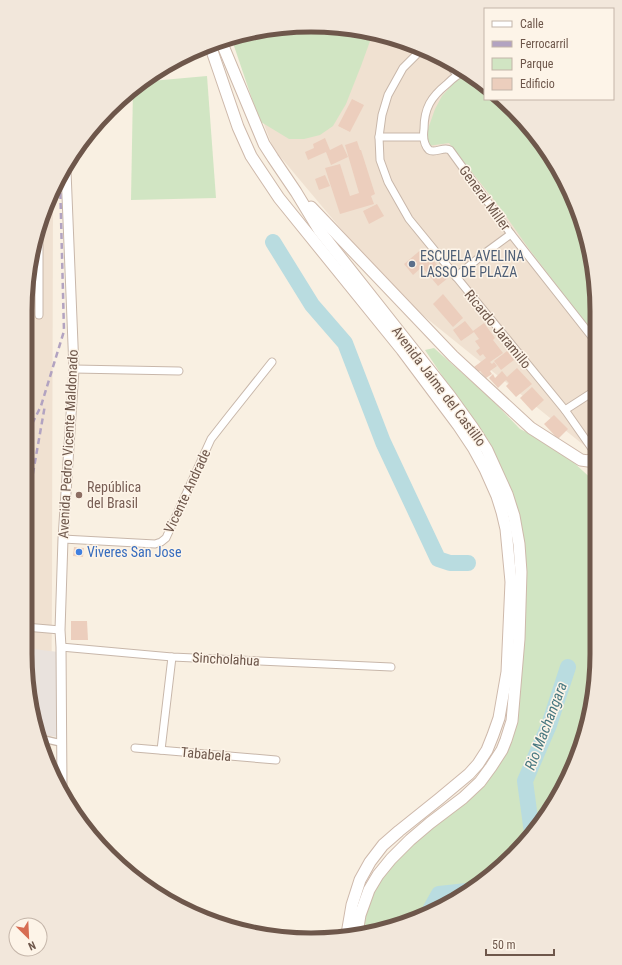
<svg xmlns="http://www.w3.org/2000/svg" width="622" height="965" viewBox="0 0 622 965" font-family="'Roboto Condensed',sans-serif">
<style>
.residential{fill:#f0e1d1}
.industrial{fill:#e9e2dd}
.green{fill:#d1e5c3}
.lines{fill:none;stroke-linecap:round;stroke-linejoin:round}
.river{stroke:#b9dce0;stroke-width:16}
.building{fill:#eccebd}
.pedestrian-casing{stroke:#c8b7aa;stroke-width:8}
.minor-casing{stroke:#c8b7aa;stroke-width:9}
.tertiary-casing{stroke:#c8b7aa;stroke-width:11}
.secondary-casing{stroke:#ceb9ab;stroke-width:13}
.pedestrian{stroke:#fff;stroke-width:5.5}
.minor{stroke:#fff;stroke-width:7}
.tertiary{stroke:#fff;stroke-width:9}
.secondary{stroke:#fff;stroke-width:11}
.rail{stroke:#b2a3c1;stroke-width:2.5;stroke-dasharray:6 4;stroke-linecap:butt}
.service-dot{fill:#5c6f8a;stroke:#fdf4e8;stroke-width:1.5}
.education-dot{fill:#8d6e63;stroke:#fdf4e8;stroke-width:1.5}
.shop-dot{fill:#3f7fe0;stroke:#fdf4e8;stroke-width:1.5}
.labels{text-anchor:middle;stroke-width:3;stroke-linejoin:round;paint-order:stroke}
.street-label{font-size:14px;fill:#6e574b;stroke:#fdf4e8}
.service-label{font-size:14px;fill:#4e5e75;stroke:#fdf4e8;text-anchor:start}
.education-label{font-size:14px;fill:#785e54;stroke:#fdf4e8;text-anchor:start}
.shop-label{font-size:14px;fill:#366cbe;stroke:#fdf4e8;text-anchor:start}
.water-label{font-size:15px;font-style:italic;fill:#487880;stroke:#fdf4e8}
.rim{fill:none;stroke:#6e574b;stroke-width:5}
</style>
<rect width="100%" height="100%" fill="#f9f0e2"/>
<g class="residential">
<polygon points="292,26 348,27 403,40 454,63 485,86 485,99 502,99 538,137 568,185 587,237 596,293 596,455 394,292 273,148 231,37 237,35"/>
<polygon points="53,192 52,589 51,768 40,746 25,654 27,273 47,201"/>
</g>
<polygon class="industrial" points="25,648 58,652 58,737 38,734 25,654"/>
<g class="green">
<polygon points="292,26 348,27 373,33 361,66 346,104 333,126 320,135 304,139 289,139 261,122 255,108 231,37 237,35"/>
<polygon points="468,73 485,86 485,99 502,99 538,137 568,185 587,237 596,293 596,336 529,249 501,209 449,143 428,146 428,129 435,109 442,96 455,82"/>
<polygon points="207,76 216,198 131,200 133,88 140,82"/>
<polygon points="434,348 490,398 520,429 534,436 571,460 596,483 595,691 575,764 526,842 454,902 385,930 359,933 379,876 425,832 483,786 493,774 507,747 524,572 492,451 425,350"/>
</g>
<g class="lines">
<g class="river">
<polyline points="273,242 312,305 345,343 383,442 438,559 450,563 468,563"/>
<polyline points="532,833 525,781 549,725 568,667"/>
<polyline points="429,912 439,894 467,891"/>
</g>
</g>
<g class="building">
<polygon points="352,99 364,105 350,132 338,126"/>
<polygon points="325,138 330,150 342,144 348,157 331,165 326,152 308,160 305,152 314,148 313,144"/>
<polygon points="357,141 360,150 361,150 375,194 371,196 374,204 340,214 325,168 340,164 350,196 359,193 345,145"/>
<polygon points="325,175 330,186 319,190 315,179"/>
<polygon points="377,204 384,216 369,224 363,211"/>
<polygon points="423,248 448,278 438,286 422,267 413,275 404,264"/>
<polygon points="443,294 463,318 453,327 433,304"/>
<polygon points="465,321 473,331 484,323 495,338 493,340 503,353 490,362 492,364 494,362 497,366 490,371 492,374 486,378 480,371 478,372 474,367 486,358 483,354 480,356 476,351 480,348 475,341 479,339 474,332 461,341 453,330"/>
<polygon points="507,351 514,360 501,370 494,361"/>
<polygon points="517,368 532,384 516,397 506,386 509,383 506,380 498,388 489,378 493,374 495,378 502,371 507,377"/>
<polygon points="532,387 544,400 532,411 520,398"/>
<polygon points="554,415 568,429 558,439 544,424"/>
<polygon points="74,547 84,548 83,557 73,556"/>
<polygon points="71,621 87,621 88,640 71,640"/>
</g>
<g class="lines">
<g class="pedestrian-casing">
<polyline id="pedestrian" points="39,738 61,743"/>
</g>
<g class="minor-casing">
<g id="minor">
<polyline points="422,49 403,68 388,95 382,115 379,137 380,160 388,182 409,219 565,410 593,450 595,454 594,458 596,460"/>
<polyline points="446,60 457,75"/>
<path d="M 465,71 C 458,74 453,78 447,84 C 431,97 424,108 424,129 C 423,136 424,145 429,150 C 435,154 444,146 450,150 L 511,234 L 596,342"/>
<polyline points="379,137 423,137"/>
<polyline points="456,277 481,256 511,234"/>
<polyline points="39,315 39,229"/>
<polyline points="74,369 179,371"/>
<polyline points="565,410 596,390"/>
<polyline points="63,539 155,544 161,542 166,538 211,439 229,416 272,362"/>
<polyline points="25,627 60,630"/>
<polyline points="61,647 172,657 391,667"/>
<polyline points="135,748 276,760"/>
<polyline points="161,750 172,657"/>
</g>
</g>
<g class="tertiary-casing">
<polyline id="tertiary" points="62,789 61,647 60,630 63,539 74,369 66,171"/>
</g>
<g class="secondary-casing">
<g id="secondary">
<polyline points="221,41 264,144 273,158 296,192 319,230 450,396 473,428 487,450 507,494 514,516 519,544 521,572 519,639 512,721 506,740 502,750 491,767 480,782 463,798 430,823 410,840 391,859 378,875 369,890 360,915 357,933"/>
<polyline points="210,45 238,127 251,156 279,198 402,350 458,425 474,449 485,469 497,496 502,512 506,529 511,582 507,672 499,718 493,735 487,750 478,764 469,774 439,799 399,831 383,845 370,862 360,880 352,905 347,934"/>
<polyline points="311,207 453,356 531,428 581,460 588,461 594,458"/>
</g>
</g>
<use href="#pedestrian" class="pedestrian"/>
<use href="#minor" class="minor"/>
<use href="#tertiary" class="tertiary"/>
<use href="#secondary" class="secondary"/>
<g class="rail">
<polyline points="26,431 31,426 41,406 64,331 60,180"/>
<polyline points="26,513 45,405"/>
</g>
</g>
<circle class="service-dot" cx="412" cy="264" r="4"/>
<circle class="education-dot" cx="79" cy="495" r="4"/>
<circle class="shop-dot" cx="79" cy="552" r="4"/>
<g class="labels">
<g class="street-label">
<text transform="translate(485 198) rotate(54)" y="5">General Miller</text>
<text transform="translate(498 329) rotate(51)" y="5">Ricardo Jaramillo</text>
<text transform="translate(439 386) rotate(53)" y="5">Avenida Jaime del Castillo</text>
<text transform="translate(68 444) rotate(-87)" y="5">Avenida Pedro Vicente Maldonado</text>
<text transform="translate(187 491) rotate(-65)" y="5">Vicente Andrade</text>
<text transform="translate(226 659) rotate(3)" y="5">Sincholahua</text>
<text transform="translate(206 754) rotate(5)" y="5">Tababela</text>
</g>
<g class="service-label">
<text x="420" y="261">ESCUELA AVELINA<tspan x="420" dy="16">LASSO DE PLAZA</tspan></text>
</g>
<g class="education-label">
<text x="87" y="492">República<tspan x="87" dy="16">del Brasil</tspan></text>
</g>
<g class="shop-label">
<text x="87" y="557">Viveres San Jose</text>
</g>
<g class="water-label">
<text transform="translate(546 726) rotate(-69)" y="5">Rio Machangara</text>
</g>
</g>
<path d="M0 0H622V965H0ZM311 32H311A279 279 0 0 1 590 311V654A279 279 0 0 1 311 933H311A279 279 0 0 1 32 654V311A279 279 0 0 1 311 32Z" fill="#f2e7db" fill-rule="evenodd"/>
<path class="rim" d="M311 32H311A279 279 0 0 1 590 311V654A279 279 0 0 1 311 933H311A279 279 0 0 1 32 654V311A279 279 0 0 1 311 32Z"/>
<rect x="484" y="8" width="130" height="92" fill="#fdf4e8" stroke="#c4b5a9"/>
<rect x="492" y="21" width="20" height="6" fill="#ffffff" stroke="#c4b5a9"/>
<text x="520" y="28" font-size="12" fill="#6e574b">Calle</text>
<rect x="492" y="41" width="20" height="6" fill="#b2a3c1" stroke="#c4b5a9"/>
<text x="520" y="48" font-size="12" fill="#6e574b">Ferrocarril</text>
<rect x="492" y="58" width="20" height="12" fill="#d1e5c3" stroke="#c4b5a9"/>
<text x="520" y="68" font-size="12" fill="#6e574b">Parque</text>
<rect x="492" y="78" width="20" height="12" fill="#eccebd" stroke="#c4b5a9"/>
<text x="520" y="88" font-size="12" fill="#6e574b">Edificio</text>
<g transform="translate(28 937) rotate(156)"><circle r="19" fill="#fdf4e8" stroke="#c4b5a9"/>
<path d="M0-3L7 15L0 10L-7 15Z" fill="#d76d53"/>
<text y="-6" font-size="11" font-weight="bold" text-anchor="middle" fill="#6e574b">N</text>
</g>
<path d="M486 949v6h68v-6" fill="none" stroke="#6e574b" stroke-width="2"/>
<text x="492" y="949" font-size="12" fill="#6e574b" stroke="#fdf4e8" stroke-width="3" paint-order="stroke">50 m</text>
</svg>
